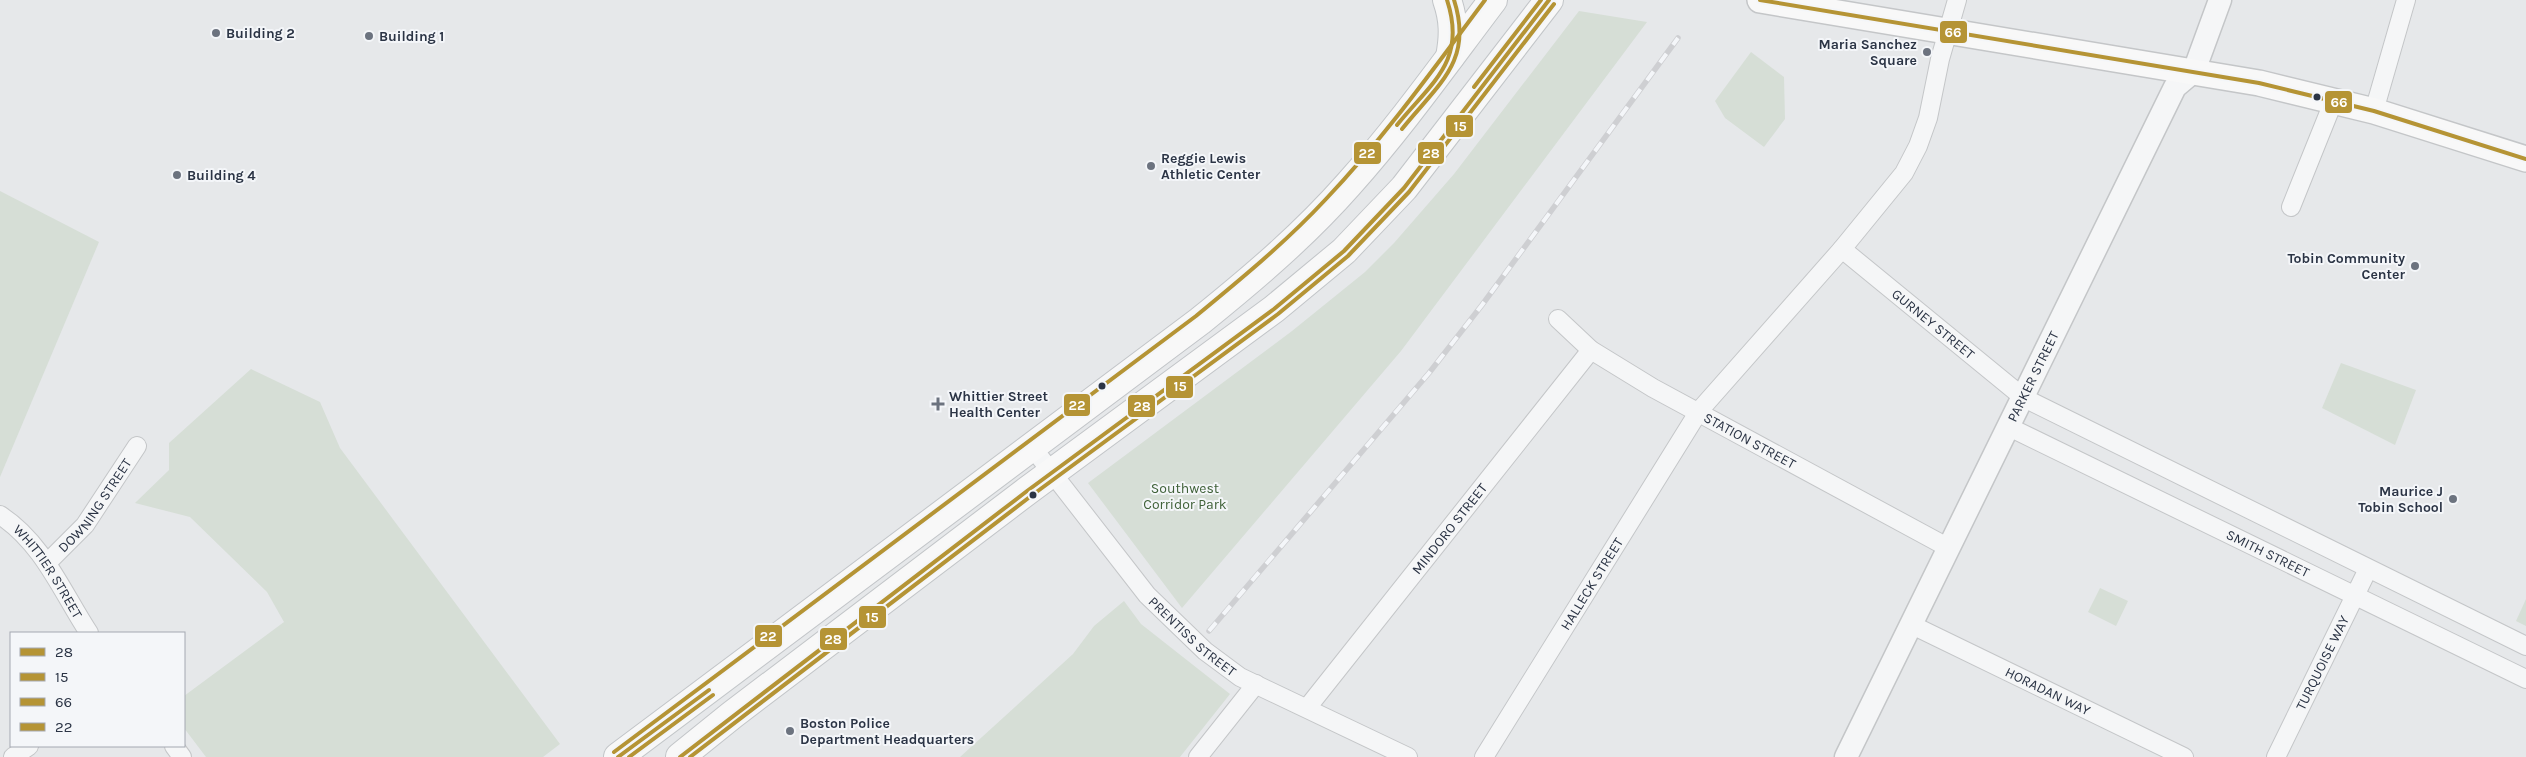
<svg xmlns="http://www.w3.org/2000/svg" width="2526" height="757" viewBox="0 0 2526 757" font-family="Karla,sans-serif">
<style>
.green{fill:#d6ded6}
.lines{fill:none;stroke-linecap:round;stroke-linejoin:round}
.minor-casing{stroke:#c4c6c8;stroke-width:20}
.tertiary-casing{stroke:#c4c6c8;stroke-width:25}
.secondary-casing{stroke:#c4c6c8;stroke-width:28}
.primary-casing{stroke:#c2c5c8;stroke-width:30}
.minor{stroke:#f5f6f7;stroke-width:18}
.tertiary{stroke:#f5f6f7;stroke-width:22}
.secondary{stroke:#f8f8f8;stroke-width:25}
.primary{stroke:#f8f8f8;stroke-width:28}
.rail-casing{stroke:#cecfd2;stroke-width:5.5}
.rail{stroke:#f4f6f9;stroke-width:4;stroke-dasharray:11;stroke-linecap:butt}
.bus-1-casing{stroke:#f4f6f9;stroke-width:8}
.bus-2-casing{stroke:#f4f6f9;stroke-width:8}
.bus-3-casing{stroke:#f4f6f9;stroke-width:8}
.bus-4-casing{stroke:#f4f6f9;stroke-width:8}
.bus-1{stroke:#b59435;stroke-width:4}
.bus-2{stroke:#b59435;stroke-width:4}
.bus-3{stroke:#b59435;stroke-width:4}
.bus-4{stroke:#b59435;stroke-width:4}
.poi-dot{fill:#6c737f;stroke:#f4f6f9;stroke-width:2}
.bus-dot{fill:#2b3445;stroke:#f4f6f9;stroke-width:2}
.labels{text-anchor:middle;stroke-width:4;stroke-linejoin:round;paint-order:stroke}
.poi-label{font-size:14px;font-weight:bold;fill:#2b3445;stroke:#f4f6f9;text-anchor:start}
.street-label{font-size:14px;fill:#2b3445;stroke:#f4f6f9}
.park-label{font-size:14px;fill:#3f6138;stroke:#f4f6f9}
.line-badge{stroke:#f4f6f9;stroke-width:2}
.badge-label{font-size:14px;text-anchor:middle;font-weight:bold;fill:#fff}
</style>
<rect width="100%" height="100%" fill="#e6e8ea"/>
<g class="green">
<polygon points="1579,11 1647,22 1401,351 1182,608 1088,483 1292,331 1365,272 1394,243 1454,174"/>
<polygon points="1751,52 1784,77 1785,119 1764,147 1725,118 1715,101"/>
<polygon points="0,191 99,242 0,477"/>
<polygon points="2341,363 2416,390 2395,445 2322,408"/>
<polygon points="251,369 320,402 340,448 560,744 543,757 206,757 184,728 184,696 284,622 267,592 190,517 135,503 169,470 169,443"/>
<polygon points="2100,588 2128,601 2116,626 2088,612"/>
<polygon points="2526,599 2526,626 2516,621"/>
<polygon points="1124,601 1141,624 1230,694 1180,757 960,757 1073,654 1094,626"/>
</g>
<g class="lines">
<g class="minor-casing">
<g id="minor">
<path id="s1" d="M 1957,0 L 1940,59 L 1928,118 L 1918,146 L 1904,173 L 1842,249 L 2024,398 L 2526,646"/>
<polyline points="2374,111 2406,0"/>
<polyline points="2291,207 2334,100"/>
<path id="s2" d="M 1558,319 L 1591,350 L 1653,388 L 1949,548"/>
<path id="s3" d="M 2009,427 L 2526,679"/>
<path id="s4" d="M 1032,447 L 1147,595 L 1205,651 L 1240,677 L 1408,757"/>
<path id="s5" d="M 0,515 C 43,543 62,592 89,633"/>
<path id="s6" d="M 48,562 L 85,525 L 137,446"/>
<path id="s7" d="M 1912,625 L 2184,757"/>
<path id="s8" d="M 1307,708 L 1591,350"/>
<polyline points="174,746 182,757"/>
<polyline points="13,757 29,746"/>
<polyline points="1198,757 1256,684"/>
<path id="s9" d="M 1484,757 L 1699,411 L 1842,249"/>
<path id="s10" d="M 2276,757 L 2368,569"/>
</g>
</g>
<g class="tertiary-casing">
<g id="tertiary">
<path id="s11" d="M 1846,757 L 2175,87 L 2194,71 L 2220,0"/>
</g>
</g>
<g class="secondary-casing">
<polyline id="secondary" points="1760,0 2259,83 2374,111 2526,159"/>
</g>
<g class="primary-casing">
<g id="primary">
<path d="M 1447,0 C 1454,20 1454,36 1450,57"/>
<path d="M 618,757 L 1200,321 C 1252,279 1303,236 1348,185 C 1400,127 1446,62 1493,0"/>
<polyline points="680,757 732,715 1027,491 1274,309 1344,251 1404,188 1549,0"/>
</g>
</g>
<use href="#minor" class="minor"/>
<use href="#tertiary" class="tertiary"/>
<use href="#secondary" class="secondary"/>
<use href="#primary" class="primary"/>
<g class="rail-casing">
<polyline id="rail" points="1209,631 1429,373 1482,305 1678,38"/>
</g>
<use href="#rail" class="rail"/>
<g class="bus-1-casing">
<g id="bus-1">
<path d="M 1397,125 C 1432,82 1467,61 1447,0"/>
<polyline points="618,757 709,690"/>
<polyline points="680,757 1027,491 1274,309 1344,251 1404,188 1549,0"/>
</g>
</g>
<g class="bus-2-casing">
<g id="bus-2">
<path d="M 1402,129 C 1437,85 1474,62 1454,0"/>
<polyline points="629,757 713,695"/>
<polyline points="690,757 1031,496 1278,314 1348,256 1409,192 1554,4"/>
</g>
</g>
<g class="bus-3-casing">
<polyline id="bus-3" points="1760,0 2259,83 2374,111 2526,159"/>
</g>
<g class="bus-4-casing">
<g id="bus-4">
<polyline points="1474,87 1541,0"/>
<path d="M 614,752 L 1196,316 C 1241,279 1286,242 1326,199 C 1385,137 1434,68 1485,0"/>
</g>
</g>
<use href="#bus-1" class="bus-1"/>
<use href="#bus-2" class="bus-2"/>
<use href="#bus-3" class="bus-3"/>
<use href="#bus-4" class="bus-4"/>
</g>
<g class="poi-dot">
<circle cx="216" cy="33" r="5"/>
<circle cx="369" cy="36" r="5"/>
<circle cx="1927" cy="52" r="5"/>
<circle cx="1151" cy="166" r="5"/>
<circle cx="177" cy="175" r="5"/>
<circle cx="2415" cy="266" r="5"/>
<path d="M935.5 396.5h5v5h5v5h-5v5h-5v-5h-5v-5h5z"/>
<circle cx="2453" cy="499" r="5"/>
<circle cx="790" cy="731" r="5"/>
</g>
<g class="bus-dot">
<circle cx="2317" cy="97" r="4.5"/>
<circle cx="1102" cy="386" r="4.5"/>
<circle cx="1033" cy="495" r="4.5"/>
</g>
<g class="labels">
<g class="poi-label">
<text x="226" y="38">Building 2</text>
<text x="379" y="41">Building 1</text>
<text x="1917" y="49" text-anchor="end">Maria Sanchez<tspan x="1917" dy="16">Square</tspan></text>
<text x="1161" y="163">Reggie Lewis<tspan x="1161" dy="16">Athletic Center</tspan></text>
<text x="187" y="180">Building 4</text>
<text x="2405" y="263" text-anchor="end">Tobin Community<tspan x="2405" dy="16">Center</tspan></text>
<text x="949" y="401">Whittier Street<tspan x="949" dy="16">Health Center</tspan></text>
<text x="2443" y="496" text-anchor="end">Maurice J<tspan x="2443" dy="16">Tobin School</tspan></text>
<text x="800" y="728">Boston Police<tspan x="800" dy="16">Department Headquarters</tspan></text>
</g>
<g class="street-label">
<text dy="5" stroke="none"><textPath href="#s1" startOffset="398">GURNEY STREET</textPath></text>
<text dy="5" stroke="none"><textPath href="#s11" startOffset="424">PARKER STREET</textPath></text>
<text dy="5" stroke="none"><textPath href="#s2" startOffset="228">STATION STREET</textPath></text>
<text dy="5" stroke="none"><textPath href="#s6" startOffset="74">DOWNING STREET</textPath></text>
<text dy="5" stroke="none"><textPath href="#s8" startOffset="229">MINDORO STREET</textPath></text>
<text dy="5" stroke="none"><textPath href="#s3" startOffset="288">SMITH STREET</textPath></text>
<text dy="5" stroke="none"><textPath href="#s5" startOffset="75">WHITTIER STREET</textPath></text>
<text dy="5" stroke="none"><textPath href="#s9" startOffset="204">HALLECK STREET</textPath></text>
<text dy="5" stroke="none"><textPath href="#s4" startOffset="249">PRENTISS STREET</textPath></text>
<text dy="5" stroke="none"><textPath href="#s10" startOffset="105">TURQUOISE WAY</textPath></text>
<text dy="5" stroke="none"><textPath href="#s7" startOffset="151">HORADAN WAY</textPath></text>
</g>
<g class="park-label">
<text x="1185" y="493">Southwest<tspan x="1185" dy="16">Corridor Park</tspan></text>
</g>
</g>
<g class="line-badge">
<rect x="1939" y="20" width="29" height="24" rx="5" fill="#b59435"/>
<rect x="2324" y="90" width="29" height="24" rx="5" fill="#b59435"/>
<rect x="1445" y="114" width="29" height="24" rx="5" fill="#b59435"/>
<rect x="1353" y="141" width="29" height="24" rx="5" fill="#b59435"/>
<rect x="1417" y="141" width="28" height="24" rx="5" fill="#b59435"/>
<rect x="1165" y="375" width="29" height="24" rx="5" fill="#b59435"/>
<rect x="1063" y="393" width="28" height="24" rx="5" fill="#b59435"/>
<rect x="1127" y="394" width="29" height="24" rx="5" fill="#b59435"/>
<rect x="858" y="605" width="29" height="24" rx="5" fill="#b59435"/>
<rect x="754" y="624" width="29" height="24" rx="5" fill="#b59435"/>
<rect x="819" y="627" width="29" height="24" rx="5" fill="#b59435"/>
</g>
<g class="badge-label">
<text x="1953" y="37">66</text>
<text x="2339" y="107">66</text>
<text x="1460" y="131">15</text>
<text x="1367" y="158">22</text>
<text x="1431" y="158">28</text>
<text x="1180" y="391">15</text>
<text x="1077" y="410">22</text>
<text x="1142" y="411">28</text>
<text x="872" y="622">15</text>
<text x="768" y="641">22</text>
<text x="833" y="644">28</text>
</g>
<rect x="10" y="632" width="175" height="115" fill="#f4f6f9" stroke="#a4a8b1"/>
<rect x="20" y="648" width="25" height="8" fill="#b59435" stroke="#a4a8b1"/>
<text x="55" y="657" font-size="15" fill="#2b3445">28</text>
<rect x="20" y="673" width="25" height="8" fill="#b59435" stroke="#a4a8b1"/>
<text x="55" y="682" font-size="15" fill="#2b3445">15</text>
<rect x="20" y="698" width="25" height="8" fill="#b59435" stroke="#a4a8b1"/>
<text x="55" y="707" font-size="15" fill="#2b3445">66</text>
<rect x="20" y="723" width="25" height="8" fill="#b59435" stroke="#a4a8b1"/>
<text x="55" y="732" font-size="15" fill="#2b3445">22</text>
</svg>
